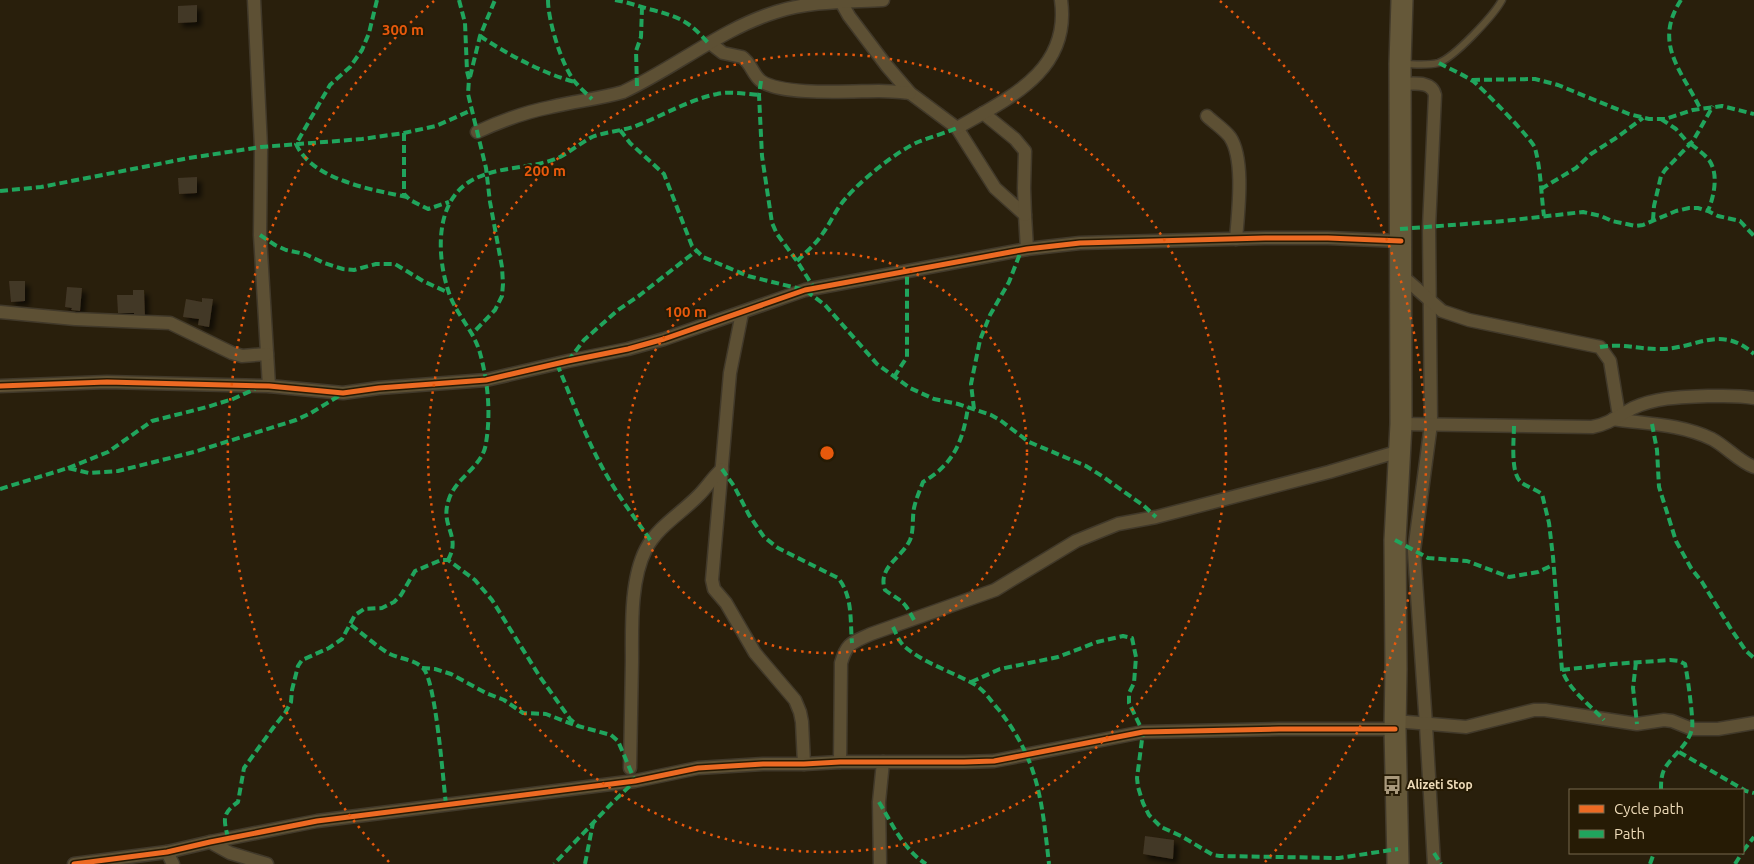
<svg xmlns="http://www.w3.org/2000/svg" width="1754" height="864" viewBox="0 0 1754 864" font-family="Ubuntu,sans-serif">
<style>
.building{fill:#433726;filter:url(#shadow)}
.lines{fill:none;stroke-linecap:round;stroke-linejoin:round}
.service-casing{stroke:#41392a;stroke-width:9}
.minor-casing{stroke:#41392a;stroke-width:15}
.trunk-casing{stroke:#41392a;stroke-width:24}
.service{stroke:#5d5034;stroke-width:6}
.minor{stroke:#5d5034;stroke-width:12}
.trunk{stroke:#655839;stroke-width:21}
.quiet{stroke:#20a55d;stroke-width:4;stroke-dasharray:8 4;stroke-linecap:butt}
.cycleway-casing{stroke:#261b05;stroke-width:8}
.cycleway{stroke:#ed6a23;stroke-width:5}
.ring{fill:none;stroke:#e8590c;stroke-width:2.5;stroke-dasharray:2.5 5}
.labels{text-anchor:middle;stroke-width:4;stroke-linejoin:round;paint-order:stroke}
.poi-label{font-size:12px;font-weight:bold;fill:#eedbb9;stroke:#261b05;text-anchor:start}
.centre{fill:#e8590c;stroke:#261b05;stroke-width:2.5}
.ring-label{font-size:15px;text-anchor:middle;font-weight:bold;fill:#e8590c;stroke:#261b05;stroke-width:4;stroke-linejoin:round;paint-order:stroke}
</style>
<defs>
<filter id="shadow"><feDropShadow dx="4.5" dy="4.5" stdDeviation="2.5" flood-color="#0009"/></filter>
</defs>
<rect width="100%" height="100%" fill="#291f0c"/>
<g class="building">
<polygon points="197,5 197,22 178,23 178,6"/>
<polygon points="197,177 197,193 179,194 178,178"/>
<polygon points="9,281 25,281 25,301 11,302"/>
<polygon points="67,287 82,288 80,311 71,310 72,308 65,307"/>
<polygon points="133,290 144,290 145,318 134,318 134,313 118,313 117,295 133,295"/>
<polygon points="202,298 213,299 209,327 198,325 199,319 183,317 186,299 202,302"/>
<polygon points="1145,836 1174,840 1173,859 1143,854"/>
</g>
<g class="lines">
<g class="service-casing">
<path id="service" d="M 1402,64 C 1413,64 1427,66 1438,63 C 1454,58 1494,15 1502,0"/>
</g>
<g class="minor-casing">
<g id="minor">
<polyline points="254,0 261,147 260,235 269,386"/>
<polyline points="840,0 849,16 886,65 910,93 957,128 995,188 1025,215 1027,249"/>
<path d="M 710,43 L 723,53 L 742,57 C 751,63 753,75 761,81 C 782,96 852,91 879,91 C 890,91 900,92 910,93"/>
<path d="M 1400,84 C 1412,84 1432,80 1435,95 L 1429,227 L 1431,424 L 1414,551 L 1426,725 L 1434,864"/>
<polyline points="983,113 1015,139 1025,151 1024,188 1025,215"/>
<path d="M 1207,116 C 1214,123 1224,129 1230,137 C 1245,159 1238,213 1236,239"/>
<path d="M 957,128 C 1009,98 1071,71 1061,0"/>
<path d="M 477,132 C 501,121 525,112 551,107 C 575,101 599,99 623,92 C 675,68 721,29 776,12 C 810,1 847,2 883,0"/>
<polyline points="1400,274 1442,311 1469,320 1600,347 1610,361 1619,416"/>
<polyline points="0,312 75,319 170,323 232,353 242,356 267,354"/>
<polyline points="742,313 730,373 712,580 714,589 726,603 755,653 795,700 800,712 802,722 804,764"/>
<polyline points="0,386 107,382 269,386 343,393 379,388 486,380 568,361 628,349 664,339 805,290 1027,249 1080,243 1265,238 1328,238 1401,241"/>
<path d="M 1613,419 C 1646,424 1681,424 1712,439 C 1727,447 1738,461 1754,467"/>
<path d="M 1401,424 L 1592,427 C 1609,424 1618,416 1633,408 C 1657,397 1682,397 1708,396 C 1724,396 1739,395 1754,398"/>
<polyline points="1395,721 1466,727 1534,710 1545,710 1637,724 1664,720 1672,721 1692,729 1718,729 1754,723"/>
<path d="M 840,762 L 841,663 C 847,642 852,643 871,634 L 995,590 L 1076,541 L 1118,524 L 1156,517 L 1329,472 L 1400,451"/>
<path d="M 630,768 C 631,732 631,697 632,661 C 632,627 630,580 646,549 C 658,526 682,513 699,495 C 707,487 713,477 722,469"/>
<polyline points="210,842 230,853 267,864"/>
<polyline points="167,852 173,864"/>
<polyline points="74,864 167,852 210,842 317,821 635,781 698,768 763,764 804,764 840,762 964,762 994,761 1143,732 1279,729 1395,729"/>
<polyline points="880,864 879,802 883,762"/>
</g>
</g>
<g class="trunk-casing">
<polyline id="trunk" points="1398,864 1395,729 1396,669 1395,540 1401,424 1400,64 1402,0"/>
</g>
<use href="#service" class="service"/>
<use href="#minor" class="minor"/>
<use href="#trunk" class="trunk"/>
<g class="quiet">
<path d="M 377,0 L 369,33 L 362,50 L 350,67 L 330,85 L 296,144 C 312,180 373,190 407,197"/>
<polyline points="459,0 465,23 467,71 469,79 468,94 486,168 490,202 502,267 503,284 502,296 495,310 472,334"/>
<path d="M 548,0 C 548,21 562,66 575,82 C 580,88 587,94 592,99"/>
<path d="M 615,0 C 628,2 640,7 653,10 C 681,18 689,21 709,44"/>
<path d="M 1681,0 C 1653,43 1681,70 1700,108"/>
<path d="M 480,36 C 507,54 544,74 575,82"/>
<path d="M 1439,63 C 1450,69 1462,74 1473,81 C 1482,88 1532,139 1535,148 C 1541,170 1541,194 1544,216"/>
<polyline points="470,77 480,36 495,0"/>
<polyline points="1472,80 1535,79 1558,85 1629,114 1649,119 1665,119 1693,110 1722,106 1754,114"/>
<polyline points="761,81 759,95 762,156 772,223 777,234 797,261 814,288"/>
<polyline points="637,86 636,51 641,37 642,7"/>
<polyline points="1661,119 1676,129 1690,145"/>
<polyline points="620,130 630,143 664,174 692,246 703,257 748,276 805,290 825,305 877,364 910,388 934,399 958,404 991,415 1000,420 1029,442 1086,466 1102,476 1144,506 1156,517"/>
<polyline points="404,133 404,194 410,200 428,209 449,202"/>
<path d="M 1691,144 C 1697,149 1704,154 1709,160 C 1719,174 1714,196 1708,211"/>
<polyline points="1541,189 1576,168 1591,154 1616,138 1643,118"/>
<polyline points="0,191 41,187 189,158 261,147 362,139 404,133 436,126 472,110"/>
<polyline points="1653,220 1654,206 1661,176 1665,170 1693,141 1713,106"/>
<polyline points="1400,229 1504,221 1583,212 1601,216 1612,221 1636,226 1643,225 1676,211 1689,208 1698,208 1708,211 1718,216 1740,221 1754,236"/>
<polyline points="260,235 275,245 286,250 305,254 324,263 343,269 354,270 376,264 395,264 423,281 449,293"/>
<path d="M 797,261 C 806,252 816,244 823,233 C 831,222 836,209 846,198 C 860,181 897,151 918,142 C 931,137 945,133 957,128"/>
<path d="M 1600,347 C 1622,343 1637,349 1658,349 C 1696,350 1719,323 1754,354"/>
<polyline points="568,361 584,340 618,310 640,295 696,251"/>
<path d="M 557,364 C 572,399 584,434 602,467 C 616,493 634,517 651,541"/>
<polyline points="894,377 907,357 907,271"/>
<polyline points="974,409 971,384 980,340 990,315 1009,282 1021,251"/>
<polyline points="1652,424 1657,450 1659,487 1676,541 1691,568 1702,582 1731,629 1746,651 1754,658"/>
<path d="M 1514,426 C 1514,439 1510,473 1521,482 C 1525,486 1535,489 1542,494 L 1549,523 L 1553,557 L 1562,670 C 1569,690 1590,705 1604,720"/>
<polyline points="68,468 108,452 152,421 207,407 233,399 255,389"/>
<path d="M 722,469 L 734,486 L 749,515 L 764,537 L 778,548 L 838,578 C 853,596 850,621 852,643"/>
<polyline points="0,489 68,468 89,473 118,471 194,452 296,420 311,413 342,394"/>
<polyline points="1395,540 1428,558 1467,561 1509,577 1538,572 1553,565"/>
<path d="M 448,560 C 462,535 439,527 449,499 C 456,477 483,467 486,443 C 491,413 488,382 480,353 C 474,331 456,314 449,293 C 437,258 434,204 469,182 C 496,165 531,170 560,157 C 571,151 581,143 592,137 C 605,132 620,131 633,127 C 661,117 687,100 717,94 C 730,91 746,94 759,95"/>
<path d="M 914,620 C 903,599 903,603 885,590 C 877,567 902,558 910,540 C 914,530 912,519 914,508 C 916,499 920,490 923,482 C 954,464 963,441 968,407"/>
<path d="M 351,625 C 363,634 375,645 388,653 C 399,659 414,659 423,668 C 436,681 443,781 446,804"/>
<path d="M 893,627 C 896,633 899,642 905,647 C 924,663 950,671 972,683 C 984,689 990,700 999,710 C 1039,761 1042,802 1049,864"/>
<polyline points="1636,662 1633,688 1637,724"/>
<polyline points="422,668 435,669 451,674 486,693 504,700 523,713 546,714 577,726"/>
<path d="M 1562,670 L 1613,664 L 1670,660 L 1679,661 L 1685,664 C 1687,672 1694,722 1692,729 C 1688,745 1673,755 1665,768 C 1661,775 1661,782 1661,790"/>
<polyline points="971,682 1000,669 1058,657 1097,642 1123,636 1132,638 1136,657 1134,683 1129,693 1129,703 1143,732 1137,778 1138,787 1143,803 1149,815 1161,827 1181,836 1213,855 1220,856 1339,858 1398,849"/>
<polyline points="1679,752 1746,791 1754,793"/>
<path d="M 879,802 C 892,824 904,850 926,864"/>
<path d="M 228,838 C 224,820 221,814 238,802 L 244,768 L 273,728 L 285,713 L 291,702 L 292,690 L 298,666 L 302,660 L 329,648 L 342,639 L 355,615 L 364,609 L 382,608 L 394,602 L 401,595 L 415,571 L 441,560 L 448,560 L 475,580 L 492,600 L 540,677 L 570,719 L 578,726 L 611,735 L 618,741 L 635,781 L 612,803 L 554,864"/>
<polyline points="1743,851 1754,837"/>
<polyline points="1434,853 1441,864"/>
<polyline points="585,864 593,823"/>
<polyline points="1650,864 1654,853"/>
<polyline points="1735,864 1742,853"/>
</g>
<g class="cycleway-casing">
<g id="cycleway">
<polyline points="0,386 107,382 269,386 343,393 379,388 486,380 568,361 628,349 664,339 805,290 1027,249 1080,243 1265,238 1328,238 1401,241"/>
<polyline points="74,864 167,852 210,842 317,821 635,781 698,768 763,764 804,764 840,762 964,762 994,761 1143,732 1279,729 1395,729"/>
</g>
</g>
<use href="#cycleway" class="cycleway"/>
</g>
<g class="ring">
<circle cx="827" cy="453" r="200"/>
<circle cx="827" cy="453" r="399"/>
<path d="M389 862A599 599 0 0 1 434 1M1220 1A599 599 0 0 1 1265 862"/>
</g>
<defs>
<g id="bus-bare" transform="scale(1.5)"><path d="M-5-6H5V4H4V6H2V4H-2V6H-4V4H-5ZM-3.5-4V0h7V-4ZM-3.5 1.2v1.5H-2V1.2ZM2 1.2v1.5H3.5V1.2Z" fill="#a9997c" stroke="#261b05" stroke-width="2.5" paint-order="stroke"/></g>
</defs>
<g fill-rule="evenodd">
<use href="#bus-bare" x="1392" y="785"/>
</g>
<g class="labels">
<g class="poi-label">
<text x="1407" y="789">Alizeti Stop</text>
</g>
</g>
<circle cx="827" cy="453" r="8" class="centre"/>
<g class="ring-label">
<text x="403" y="35">300 m</text>
<text x="545" y="176">200 m</text>
<text x="686" y="317">100 m</text>
</g>
<rect x="1569" y="789" width="175" height="65" fill="#261b05" stroke="#76684d"/>
<rect x="1579" y="805" width="25" height="8" fill="#ed6a23" stroke="#76684d"/>
<text x="1614" y="814" font-size="15" fill="#eedbb9">Cycle path</text>
<rect x="1579" y="830" width="25" height="8" fill="#20a55d" stroke="#76684d"/>
<text x="1614" y="839" font-size="15" fill="#eedbb9">Path</text>
</svg>
